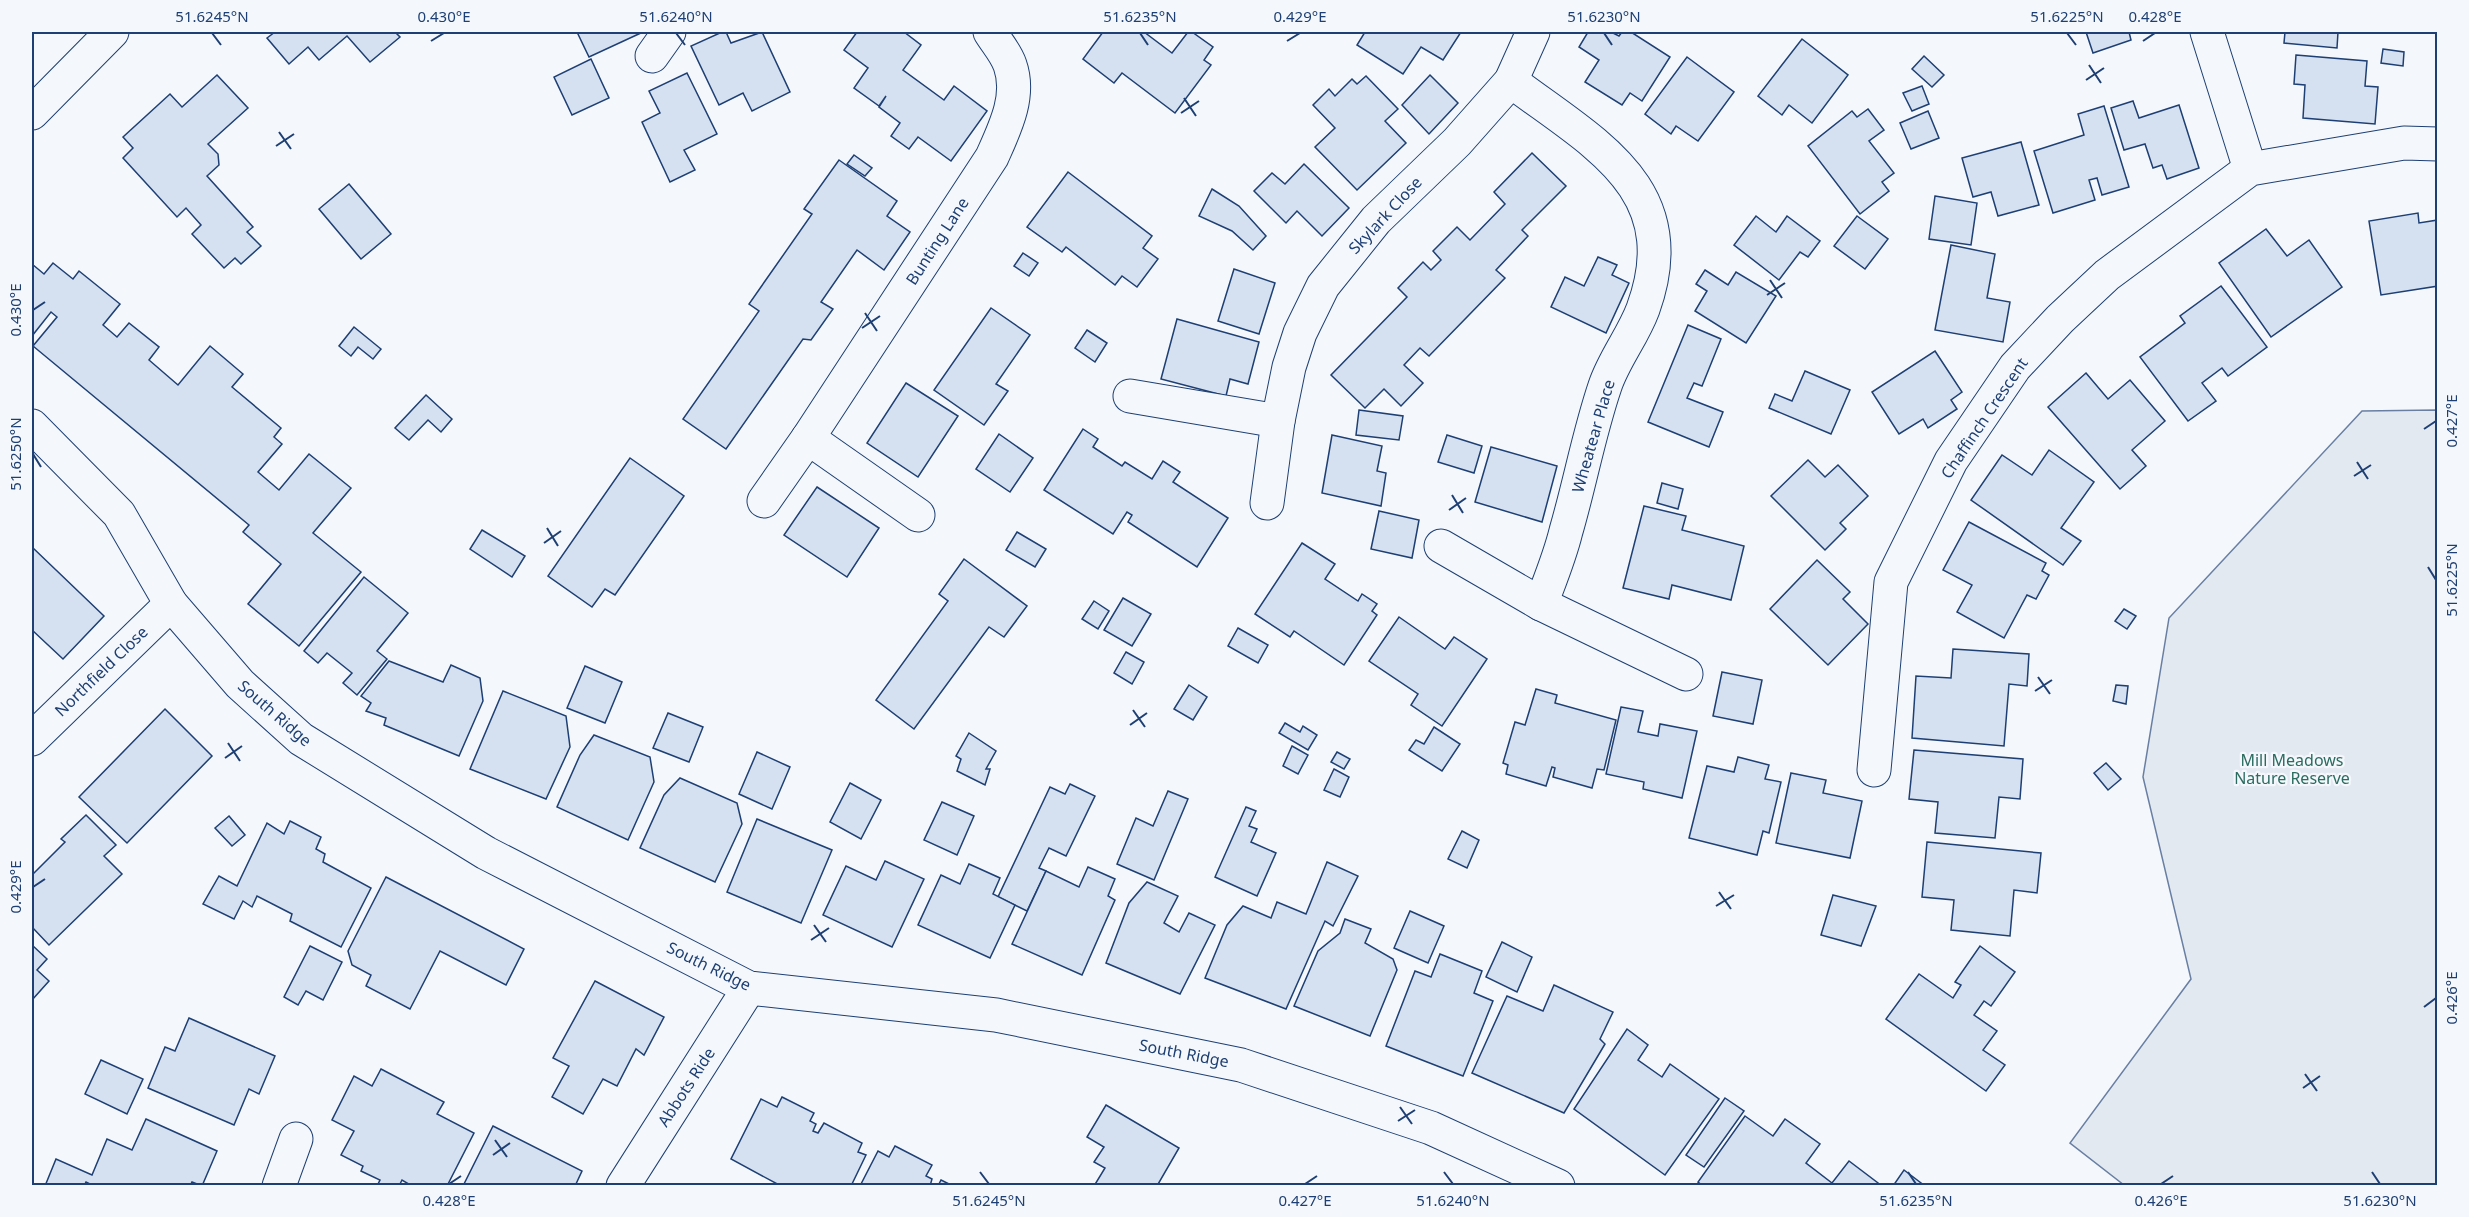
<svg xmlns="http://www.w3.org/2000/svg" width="2469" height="1217" viewBox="0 0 2469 1217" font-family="'Noto Sans',sans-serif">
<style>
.green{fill:#e3e9f0;stroke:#687fa3;stroke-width:1.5}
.building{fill:#d5e0f0;stroke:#1d3f73;stroke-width:1.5}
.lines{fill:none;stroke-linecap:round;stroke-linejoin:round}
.street-casing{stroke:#1d3f73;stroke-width:35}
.secondary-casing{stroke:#1d3f73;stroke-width:35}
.street{stroke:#f4f7fb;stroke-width:33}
.secondary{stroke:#f4f7fb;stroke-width:33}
.ticks{fill:none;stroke:#1d3f73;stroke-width:2}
.labels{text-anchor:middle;stroke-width:4.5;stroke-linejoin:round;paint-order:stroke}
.street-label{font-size:16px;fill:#1d3f73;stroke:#f4f7fb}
.park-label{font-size:16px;fill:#2c6c60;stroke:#f4f7fb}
.neatline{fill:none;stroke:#1d3f73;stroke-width:2}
.ticks-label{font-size:15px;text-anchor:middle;fill:#1d3f73}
</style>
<rect width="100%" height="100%" fill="#f4f7fb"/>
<polygon class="green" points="2437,410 2437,1185 2124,1185 2070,1143 2191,979 2143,777 2169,618 2362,411"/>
<g class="building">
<polygon points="275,32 395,32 400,37 370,62 347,36 319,60 308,47 289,64 267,38"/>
<polygon points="577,32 643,32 589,57"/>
<polygon points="722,32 726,32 731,43 762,32 790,92 752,111 743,93 719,105 691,46"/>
<polygon points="857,32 904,32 921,45 903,70 944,100 954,86 987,111 951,161 918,137 909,149 891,136 900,123 879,107 886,96 879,106 854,88 868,68 844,50"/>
<polygon points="1103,32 1144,32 1172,53 1188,32 1192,32 1213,47 1204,60 1211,65 1175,113 1122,73 1114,83 1083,59"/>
<polygon points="1365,32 1461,32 1443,60 1421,47 1403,74 1357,45"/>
<polygon points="1588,32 1611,32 1619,36 1622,32 1631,32 1670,57 1642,101 1630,93 1622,105 1585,82 1599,60 1579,47"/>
<polygon points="2086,32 2129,32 2131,40 2093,53"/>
<polygon points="2285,32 2338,32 2337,48 2284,43"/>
<polygon points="1802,39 1848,75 1812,123 1789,105 1782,115 1758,96"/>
<polygon points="2383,49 2404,52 2403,66 2381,63"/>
<polygon points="2296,55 2367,61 2365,86 2378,87 2375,124 2303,118 2305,85 2294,84"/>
<polygon points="1924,56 1944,75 1932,87 1912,69"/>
<polygon points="1687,57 1734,92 1698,141 1676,126 1671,134 1645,114"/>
<polygon points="591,59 609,98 572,115 554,77"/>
<polygon points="687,73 717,134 684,150 695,170 670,182 642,122 660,113 649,91"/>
<polygon points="217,75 248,108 208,144 218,154 219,165 207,176 253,227 247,232 261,246 241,264 235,258 224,268 192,234 201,225 186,208 177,217 123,158 133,148 123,137 170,94 182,107"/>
<polygon points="1430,75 1458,103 1429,134 1402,105"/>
<polygon points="1366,76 1398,109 1385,121 1406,143 1357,190 1315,147 1335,128 1313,105 1329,89 1335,96 1352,79 1357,84"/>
<polygon points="1922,86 1929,104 1912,111 1903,93"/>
<polygon points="2133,101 2139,118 2179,105 2199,168 2167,179 2162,165 2153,168 2145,144 2124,150 2111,108"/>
<polygon points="2104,106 2129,187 2102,195 2097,178 2089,180 2095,200 2053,213 2034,151 2084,135 2078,114"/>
<polygon points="1868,109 1884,130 1869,141 1894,173 1882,182 1889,191 1860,214 1808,146 1852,111 1857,117"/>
<polygon points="1928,111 1939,138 1911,149 1900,123"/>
<polygon points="2021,142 2039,205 1998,216 1991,192 1973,197 1962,158"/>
<polygon points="1532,153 1566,186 1522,230 1528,236 1496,270 1505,278 1429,356 1420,348 1404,365 1423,383 1401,406 1384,389 1365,408 1331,375 1407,297 1398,288 1423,262 1431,270 1441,260 1433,251 1457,227 1470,240 1505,204 1494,192"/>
<polygon points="854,155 872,168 865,176 847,164"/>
<polygon points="839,160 897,201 887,216 910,232 884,270 857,250 821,302 833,309 811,340 803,339 726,449 683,419 759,311 749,304 812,214 804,209"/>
<polygon points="1304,164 1349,208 1322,236 1297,211 1286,223 1254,191 1272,173 1285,184"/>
<polygon points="1068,172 1152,236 1143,248 1158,259 1137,287 1122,276 1115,285 1066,247 1062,252 1027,227"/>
<polygon points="349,184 391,234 361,259 319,209"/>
<polygon points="1212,189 1239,206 1266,236 1253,250 1232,231 1199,216"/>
<polygon points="1935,196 1977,203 1971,245 1929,239"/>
<polygon points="2418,213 2419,223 2438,220 2438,286 2381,295 2369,221"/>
<polygon points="1756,216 1776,232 1787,216 1820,241 1808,257 1800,252 1779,280 1734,245"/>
<polygon points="1857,216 1888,239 1865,269 1834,246"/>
<polygon points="2266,229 2287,256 2309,240 2342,287 2271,337 2219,263"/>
<polygon points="1951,245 1995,254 1987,298 2010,302 2003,342 1935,330"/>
<polygon points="1023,253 1038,263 1029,276 1014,266"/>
<polygon points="1598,257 1617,265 1612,275 1629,283 1606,333 1551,307 1565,277 1584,286"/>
<polygon points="53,263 73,279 79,271 120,304 103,325 117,337 129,323 159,347 149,360 178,385 210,346 243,374 232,387 281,428 274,437 282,444 258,472 279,490 309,454 351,488 313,533 361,572 299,646 248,604 281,564 243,532 249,525 33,346 57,317 51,312 32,336 32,264 44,274"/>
<polygon points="1234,269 1275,283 1259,334 1218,321"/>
<polygon points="1705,270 1728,285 1736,272 1776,296 1746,343 1695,311 1707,291 1696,284"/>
<polygon points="2221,286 2267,347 2228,376 2222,368 2202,383 2216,401 2188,421 2140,357 2185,323 2180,316"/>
<polygon points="991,308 1030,335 996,384 1008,391 984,425 934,390"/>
<polygon points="1177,319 1259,342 1248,384 1230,379 1226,396 1161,379"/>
<polygon points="1688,325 1721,339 1702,386 1694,383 1687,398 1723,412 1709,447 1648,422"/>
<polygon points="354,327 381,349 373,359 358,347 351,356 339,346"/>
<polygon points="1087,330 1107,343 1095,362 1075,348"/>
<polygon points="1935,351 1962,392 1951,400 1957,409 1928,428 1923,419 1899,434 1872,392"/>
<polygon points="1805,371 1850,390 1831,434 1769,408 1775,394 1792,401"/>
<polygon points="2086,373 2108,399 2130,380 2165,421 2132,450 2146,466 2120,489 2048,407"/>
<polygon points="906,383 958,416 918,477 867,443"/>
<polygon points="426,395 452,419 441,432 428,420 409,440 395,428"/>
<polygon points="1359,410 1403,416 1399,440 1356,435"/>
<polygon points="1083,429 1098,439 1093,447 1122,466 1125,462 1152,479 1163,461 1180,472 1173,482 1228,518 1197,567 1128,522 1132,515 1127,512 1113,534 1044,490"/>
<polygon points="999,434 1033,458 1010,492 976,469"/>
<polygon points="1332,435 1382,446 1377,471 1386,473 1381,506 1322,493"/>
<polygon points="1447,435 1482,446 1474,473 1438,462"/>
<polygon points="1491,447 1557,466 1542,522 1475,502"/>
<polygon points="2049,450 2094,482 2061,528 2081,541 2063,565 1971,500 2002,455 2032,475"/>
<polygon points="630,458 684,496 615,595 605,589 592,607 548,576"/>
<polygon points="1808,460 1825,477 1838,465 1868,496 1840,523 1846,529 1825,550 1771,496"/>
<polygon points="1662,483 1683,489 1678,509 1657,503"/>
<polygon points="817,487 879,528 847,577 784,535"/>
<polygon points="1644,506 1686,516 1682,530 1744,546 1731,600 1672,585 1669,599 1623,588"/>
<polygon points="1379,511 1419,520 1412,558 1371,549"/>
<polygon points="1969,522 2046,563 2042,571 2049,575 2036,599 2027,595 2004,638 1957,612 1972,585 1943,570"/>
<polygon points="482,530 525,556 512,577 470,549"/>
<polygon points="1017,532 1046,549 1035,567 1006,550"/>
<polygon points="1302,543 1335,564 1325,579 1358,601 1362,594 1377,604 1372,611 1377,615 1344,665 1294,631 1290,637 1255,614"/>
<polygon points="32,547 104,616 63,659 32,630"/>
<polygon points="964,559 1027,606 1004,637 989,627 914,729 876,700 948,601 939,594"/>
<polygon points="1817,560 1850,592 1843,599 1868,624 1828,665 1770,609"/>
<polygon points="364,577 408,613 377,651 387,659 357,695 343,683 352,673 327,653 318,663 304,651"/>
<polygon points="1123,598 1151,614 1132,646 1104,630"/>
<polygon points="1094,601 1109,611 1098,629 1082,619"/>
<polygon points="2124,609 2136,616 2127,629 2115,621"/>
<polygon points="1399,617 1445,649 1454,637 1487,659 1442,726 1411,705 1418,694 1369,661"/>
<polygon points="1238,628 1268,645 1258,663 1228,646"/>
<polygon points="1953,649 2029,654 2027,686 2009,684 2004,746 1912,738 1916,676 1951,678"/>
<polygon points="1126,652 1144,662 1132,684 1114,673"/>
<polygon points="389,661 443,682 451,665 480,678 483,701 459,756 384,725 386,718 366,711 371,703 361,696"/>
<polygon points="585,666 622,682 605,723 567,708"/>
<polygon points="1722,672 1762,680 1753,724 1713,716"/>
<polygon points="1189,685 1207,697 1193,720 1174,709"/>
<polygon points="2116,685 2128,686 2126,704 2113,701"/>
<polygon points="1536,689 1557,695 1555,703 1616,720 1604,770 1597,769 1592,788 1553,777 1555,768 1552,767 1546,786 1506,774 1508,765 1503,763 1515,722 1525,725"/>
<polygon points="503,691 566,716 570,747 546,799 470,769"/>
<polygon points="1621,707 1643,711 1638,732 1658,736 1660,724 1697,731 1682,798 1643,789 1644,782 1606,774"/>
<polygon points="165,709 212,756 127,843 79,797"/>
<polygon points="668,713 703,727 689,762 653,748"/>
<polygon points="1285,723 1300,732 1303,726 1317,735 1308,750 1279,733"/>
<polygon points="1434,727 1460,744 1442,771 1409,750 1416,740 1424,744"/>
<polygon points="969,733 996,751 986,769 990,769 985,785 957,771 961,759 956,756"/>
<polygon points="594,735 650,757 654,782 628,840 557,807 580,755"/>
<polygon points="1292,746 1308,755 1298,774 1283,766"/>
<polygon points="1914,750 2023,759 2020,799 1999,797 1995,838 1935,833 1938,802 1909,799"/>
<polygon points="757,752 790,767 772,809 739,794"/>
<polygon points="1337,752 1350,759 1344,769 1331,762"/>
<polygon points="1738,757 1769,765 1765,779 1781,782 1769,833 1763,831 1757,855 1689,838 1707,766 1734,772"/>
<polygon points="2106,763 2121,779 2108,790 2094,773"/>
<polygon points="1334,769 1349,777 1340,797 1324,790"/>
<polygon points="1791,773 1826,780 1823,793 1862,801 1850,858 1776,843"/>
<polygon points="680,778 737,803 742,824 715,882 640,848 664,795"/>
<polygon points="850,783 881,800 861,839 830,822"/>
<polygon points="1070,784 1095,796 1066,856 1049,848 1039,868 1046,871 1027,911 998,897 1050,787 1065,794"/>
<polygon points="1168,791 1188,799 1154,880 1117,864 1136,818 1153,826"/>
<polygon points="942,802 974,816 957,855 924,840"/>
<polygon points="1246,807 1256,811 1249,826 1257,829 1251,842 1276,853 1257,896 1215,877"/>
<polygon points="86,815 116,845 104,856 122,874 49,945 32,927 32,875 65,842 61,839"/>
<polygon points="229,816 245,835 232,846 215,828"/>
<polygon points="757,819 832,850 801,923 727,892"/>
<polygon points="290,821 321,837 316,849 325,854 323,862 371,888 341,947 290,921 292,914 257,896 252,907 243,901 234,919 203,904 219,876 237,886 267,823 284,834"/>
<polygon points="1462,831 1479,840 1467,868 1448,859"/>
<polygon points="1927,842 2041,853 2037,893 2014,890 2010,936 1951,930 1954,900 1922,897"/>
<polygon points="885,861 924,879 892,947 823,915 846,866 876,880"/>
<polygon points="1327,862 1358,876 1333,926 1325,921 1286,1009 1205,978 1227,925 1243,906 1271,918 1277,902 1306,914"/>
<polygon points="969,864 1000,878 993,894 1015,905 990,958 918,925 941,875 960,884"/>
<polygon points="1088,867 1115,879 1108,896 1115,900 1082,975 1012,944 1046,871 1079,887"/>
<polygon points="386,877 524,949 506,985 440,951 410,1009 366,986 371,975 352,965 348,951"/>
<polygon points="1147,882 1178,896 1164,923 1179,932 1189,913 1215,925 1180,994 1106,963 1129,903"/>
<polygon points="1833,895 1876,906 1861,946 1821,935"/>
<polygon points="1410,911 1444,926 1428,963 1394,948"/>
<polygon points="1345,919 1371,929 1365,943 1393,959 1397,970 1370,1036 1294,1006 1318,951 1340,933"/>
<polygon points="1502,942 1532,957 1517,992 1486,977"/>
<polygon points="32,945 47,959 37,970 49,981 32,1000"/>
<polygon points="310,946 342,962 323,1000 306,991 298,1005 284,997"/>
<polygon points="1980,946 2015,972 1991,1006 1984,1001 1974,1015 1997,1031 1983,1050 2005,1065 1986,1091 1886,1019 1919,974 1953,998 1961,985 1955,982"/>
<polygon points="1440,954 1482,971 1474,993 1493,1001 1463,1076 1386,1046 1415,971 1431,977"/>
<polygon points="595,981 664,1017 644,1055 636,1049 617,1086 603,1079 583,1114 552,1097 569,1066 553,1058"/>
<polygon points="1554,985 1613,1012 1600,1039 1605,1044 1564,1113 1472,1073 1507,996 1543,1011"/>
<polygon points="189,1018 275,1056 259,1094 249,1089 234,1125 148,1088 165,1047 175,1051"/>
<polygon points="1627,1029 1648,1045 1638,1060 1662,1077 1670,1064 1719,1099 1665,1175 1574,1109"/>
<polygon points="101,1060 143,1079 127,1114 85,1094"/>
<polygon points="381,1069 444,1102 437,1114 474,1133 447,1186 412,1186 402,1180 399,1186 377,1186 380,1180 361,1171 363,1166 341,1155 354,1131 332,1120 354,1076 372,1086"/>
<polygon points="782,1097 814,1113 810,1121 816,1124 813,1131 818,1133 824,1123 862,1143 858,1152 866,1155 851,1186 781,1186 731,1159 761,1099 777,1107"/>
<polygon points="1725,1098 1744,1111 1704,1167 1686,1155"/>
<polygon points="1106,1105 1179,1148 1157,1186 1094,1186 1105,1168 1094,1162 1104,1147 1087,1137"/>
<polygon points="1745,1116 1773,1136 1785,1119 1820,1144 1806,1163 1832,1183 1849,1161 1882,1186 1703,1186 1698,1182"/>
<polygon points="146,1119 217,1151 202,1186 192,1182 190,1186 94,1186 86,1182 84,1186 45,1186 56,1159 92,1175 107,1139 132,1150"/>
<polygon points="493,1126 582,1171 575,1186 463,1186"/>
<polygon points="895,1146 932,1165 926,1176 932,1179 930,1186 860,1186 878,1151 889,1157"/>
<polygon points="1904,1170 1925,1186 1893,1186"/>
<polygon points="941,1180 953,1186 938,1186"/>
</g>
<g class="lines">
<g class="street-casing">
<g id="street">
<polyline points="2207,32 2250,169"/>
<polyline points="652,56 669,32"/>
<path d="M 1511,81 C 1593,143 1687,188 1643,309 C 1633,336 1614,359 1605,386 C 1589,433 1580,483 1566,531 C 1560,556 1550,580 1541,604"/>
<polyline points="1130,396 1278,421"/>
<polyline points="32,426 119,514 171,604 240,684 301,739 486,853 749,988 996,1015 1241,1065 1431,1128 1558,1186"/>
<polyline points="808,438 918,515"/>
<path d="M 764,501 L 808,438 L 992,157 C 1005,128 1021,96 1010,65 C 1006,53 996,42 990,32"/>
<polyline points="1267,503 1278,421 1289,367 1300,333 1323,286 1376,220 1457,142 1511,81 1533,32"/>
<polyline points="1441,546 1541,604 1686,674"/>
<polyline points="32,739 171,604"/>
<polyline points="1874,770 1891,582 1951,461 2015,367 2060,319 2107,275 2250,169 2404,143 2438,144"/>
<polyline points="279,1186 296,1139"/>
<polyline points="623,1186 749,988"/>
</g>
</g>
<g class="secondary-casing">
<polyline id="secondary" points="32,113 112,32"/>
</g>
<use href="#street" class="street"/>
<use href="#secondary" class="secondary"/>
</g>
<path class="ticks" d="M 212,33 L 221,45M 676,33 L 685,45M 1140,33 L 1148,45M 1604,33 L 1612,45M 2067,33 L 2076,45M 431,41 L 444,33M 1287,41 L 1300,33M 2143,41 L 2155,33M 2089,65 L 2101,83M 2086,80 L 2104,68M 1184,98 L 1196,116M 1181,113 L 1199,101M 279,132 L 291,149M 276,146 L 294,134M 1770,280 L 1782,298M 1767,295 L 1785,283M 33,310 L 45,302M 865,313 L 877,331M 862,328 L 880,316M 2424,429 L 2436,421M 33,454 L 41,467M 2357,462 L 2368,479M 2354,476 L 2371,465M 1452,495 L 1463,513M 1449,510 L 1466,498M 547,528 L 558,546M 544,543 L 561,531M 2428,567 L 2436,580M 2038,677 L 2050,694M 2035,691 L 2052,680M 1133,710 L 1145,727M 1130,725 L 1147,713M 228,743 L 240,761M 225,758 L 242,746M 33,887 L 45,879M 1719,892 L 1731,909M 1716,906 L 1734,895M 814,925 L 826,942M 811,940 L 829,928M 2424,1007 L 2436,998M 2305,1074 L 2317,1091M 2303,1088 L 2320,1076M 1400,1107 L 1412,1124M 1398,1121 L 1415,1110M 495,1140 L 507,1157M 493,1155 L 510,1143M 980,1172 L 989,1184M 1444,1172 L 1453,1184M 1908,1172 L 1916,1184M 2372,1172 L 2380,1184M 449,1184 L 461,1176M 1305,1184 L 1317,1176M 2161,1184 L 2173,1176"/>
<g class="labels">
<g class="street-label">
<text transform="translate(1385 215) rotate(-47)" y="6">Skylark Close</text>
<text transform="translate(937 241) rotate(-57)" y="6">Bunting Lane</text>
<text transform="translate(1984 418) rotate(-56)" y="6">Chaffinch Crescent</text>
<text transform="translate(1593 436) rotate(-74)" y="6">Wheatear Place</text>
<text transform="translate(101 671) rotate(-44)" y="6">Northfield Close</text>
<text transform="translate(275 713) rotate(41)" y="6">South Ridge</text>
<text transform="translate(709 966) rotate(26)" y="6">South Ridge</text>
<text transform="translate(1184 1053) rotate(11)" y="6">South Ridge</text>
<text transform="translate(686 1087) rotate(-57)" y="6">Abbots Ride</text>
</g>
<g class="park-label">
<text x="2292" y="766">Mill Meadows<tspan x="2292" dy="18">Nature Reserve</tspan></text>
</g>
</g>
<rect width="2469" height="1217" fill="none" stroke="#f4f7fb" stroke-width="66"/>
<rect x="33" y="33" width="2403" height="1151" class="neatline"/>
<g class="ticks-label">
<text x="212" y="22">51.6245°N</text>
<text x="444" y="22">0.430°E</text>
<text x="676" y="22">51.6240°N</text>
<text x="1140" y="22">51.6235°N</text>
<text x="1300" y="22">0.429°E</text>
<text x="1604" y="22">51.6230°N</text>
<text x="2067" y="22">51.6225°N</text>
<text x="2155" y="22">0.428°E</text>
<text transform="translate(16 310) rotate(-90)" y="5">0.430°E</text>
<text transform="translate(2452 421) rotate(-90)" y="5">0.427°E</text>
<text transform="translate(16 454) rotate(-90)" y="5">51.6250°N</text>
<text transform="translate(2452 580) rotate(-90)" y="5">51.6225°N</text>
<text transform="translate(16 887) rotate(-90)" y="5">0.429°E</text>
<text transform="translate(2452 998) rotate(-90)" y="5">0.426°E</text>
<text x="449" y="1206">0.428°E</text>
<text x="989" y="1206">51.6245°N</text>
<text x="1305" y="1206">0.427°E</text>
<text x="1453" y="1206">51.6240°N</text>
<text x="1916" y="1206">51.6235°N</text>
<text x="2161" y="1206">0.426°E</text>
<text x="2380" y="1206">51.6230°N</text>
</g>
</svg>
